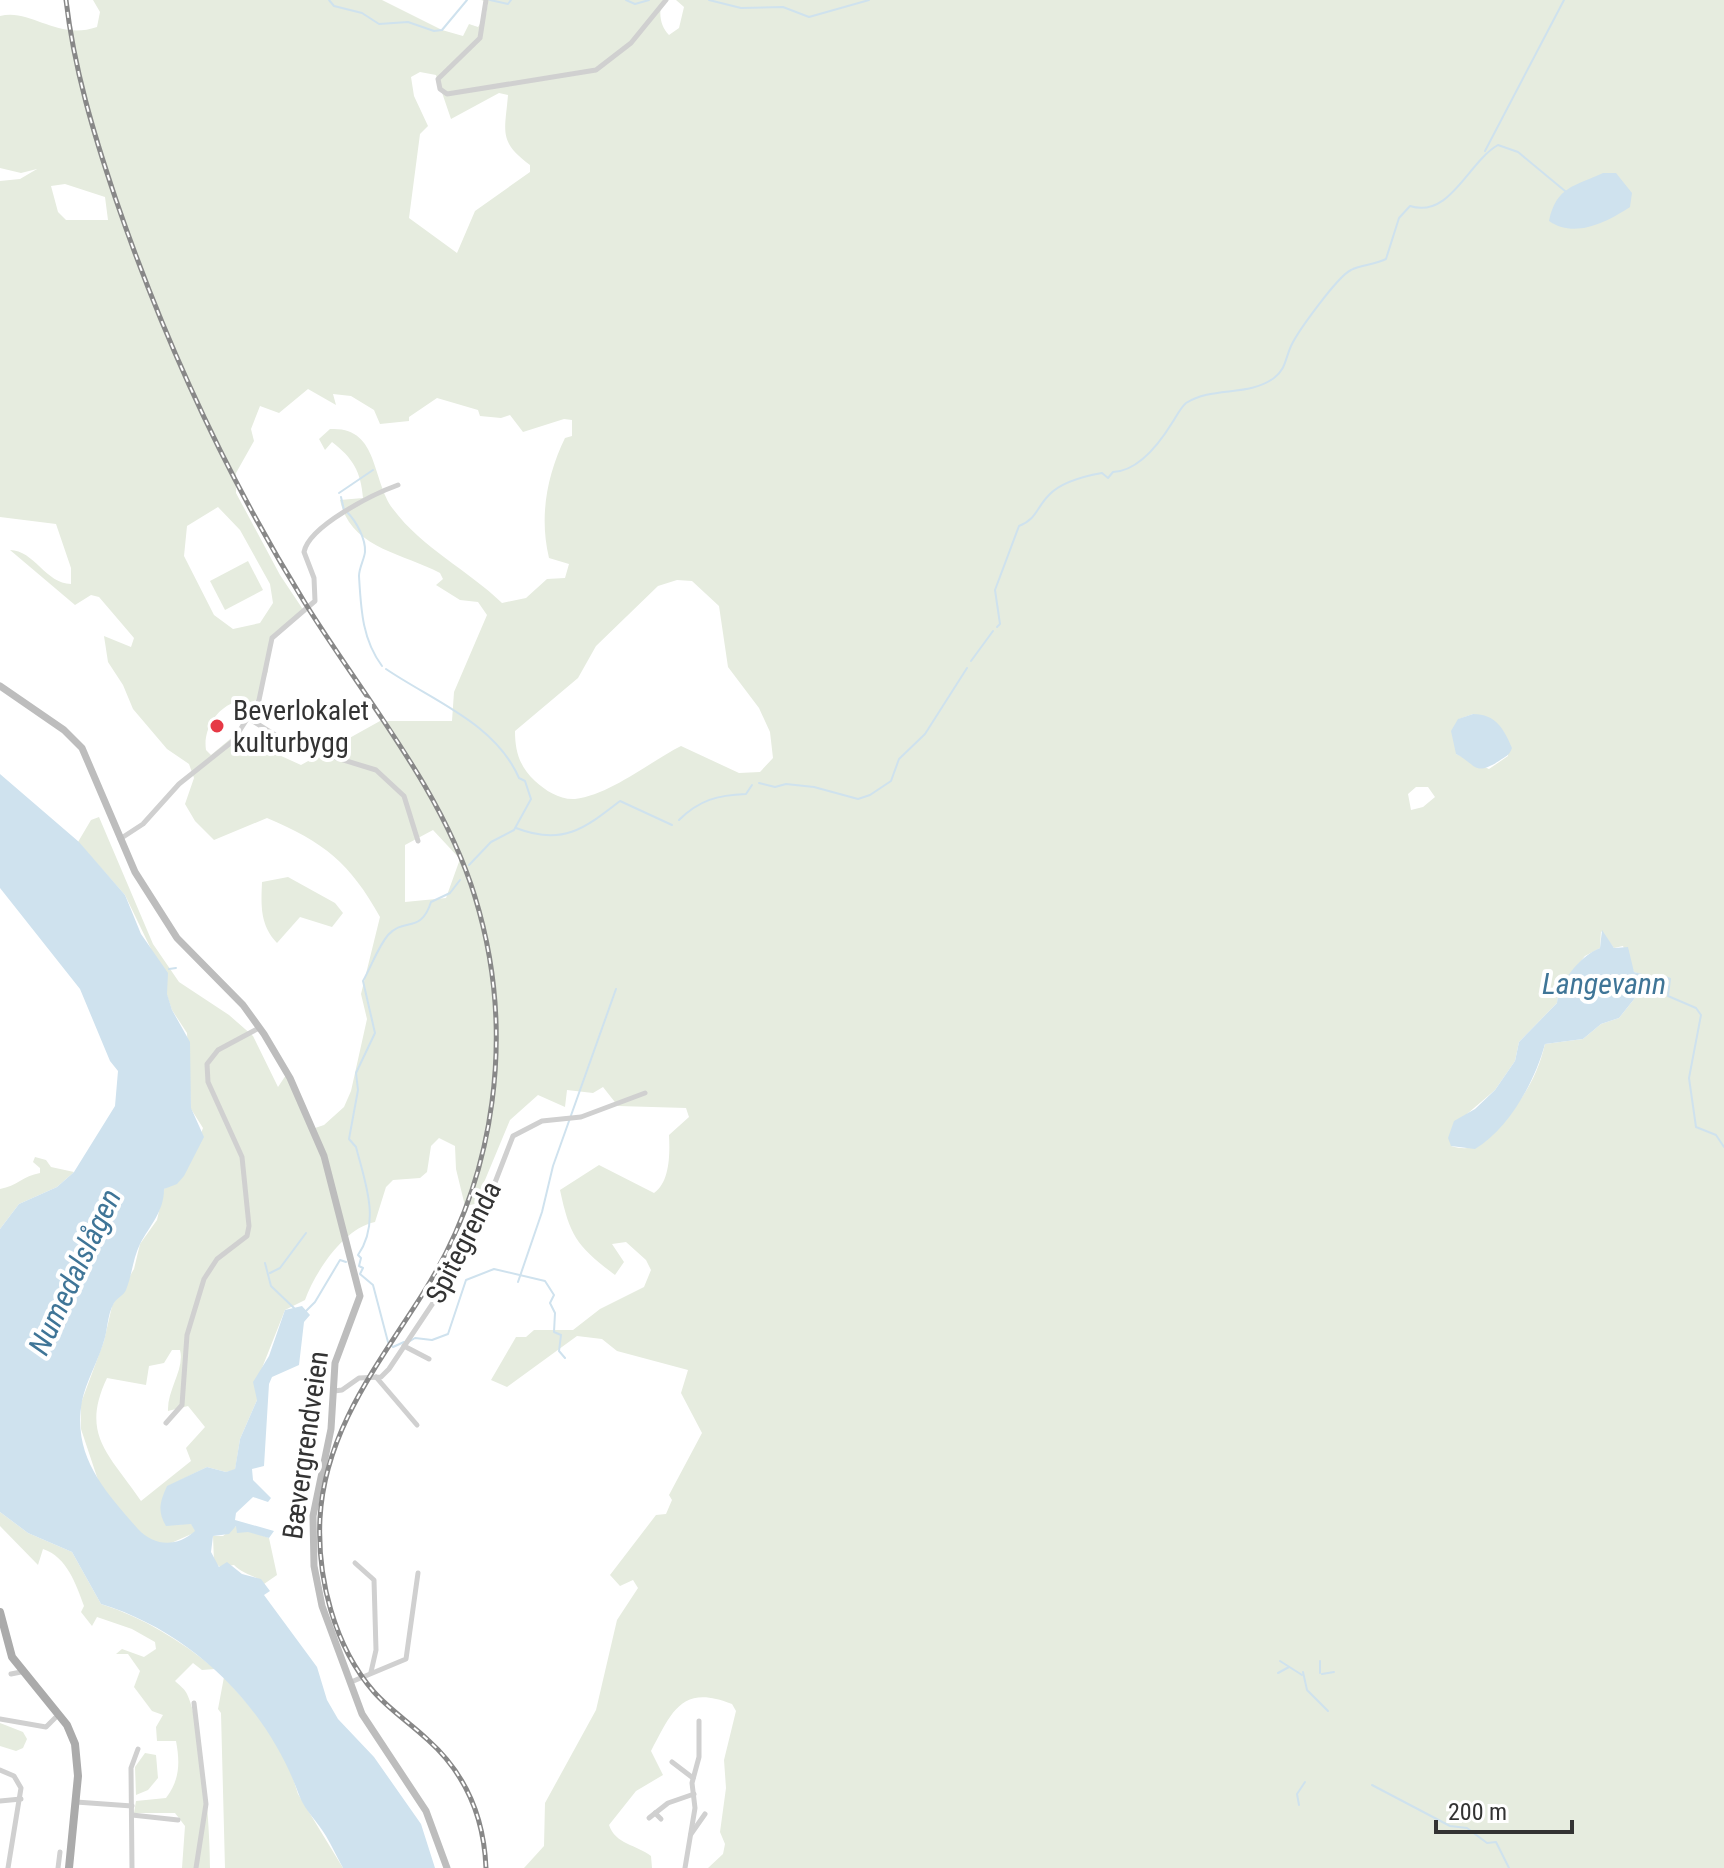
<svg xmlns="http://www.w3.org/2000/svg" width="1724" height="1868" viewBox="0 0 1724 1868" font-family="'Roboto Condensed',sans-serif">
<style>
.green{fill:#e6ecdf;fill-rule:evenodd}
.water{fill:#cfe2ee}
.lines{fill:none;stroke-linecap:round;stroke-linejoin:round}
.stream{stroke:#cfe2ee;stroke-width:2}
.street{stroke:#d0d0d0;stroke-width:5}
.secondary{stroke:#bdbdbd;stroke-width:7}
.primary{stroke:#ababab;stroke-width:8}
.rail-casing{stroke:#888;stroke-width:5}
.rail{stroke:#fff;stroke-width:2;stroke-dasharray:6;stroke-linecap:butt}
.poi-dot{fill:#e63946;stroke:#fff;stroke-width:3}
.labels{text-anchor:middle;stroke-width:8;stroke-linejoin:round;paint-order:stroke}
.poi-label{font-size:28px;fill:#333;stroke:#fff;text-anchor:start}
.street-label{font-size:28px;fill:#333;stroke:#fff}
.water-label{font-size:30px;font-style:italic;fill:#3f7597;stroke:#fff}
</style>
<rect width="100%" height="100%" fill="#fff"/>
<g class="green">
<path d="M 93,0 L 382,0 L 442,30 L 463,36 L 469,24 L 478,27 L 486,15 L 488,2 L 481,0 L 663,0 C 658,12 660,26 669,35 L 679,28 L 684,7 L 676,0 L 1724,0 L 1724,1868 L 708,1868 L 723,1854 L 725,1844 L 720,1832 L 726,1788 L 724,1760 L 736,1711 L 732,1704 C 682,1684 672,1711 651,1751 L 663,1775 L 636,1791 L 609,1825 C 615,1844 637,1845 651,1856 L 652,1868 L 524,1868 L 544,1846 L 545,1803 L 596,1710 L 617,1620 L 638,1588 L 633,1580 L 620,1586 L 610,1575 L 656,1515 L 666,1514 L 672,1500 L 669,1495 L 702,1433 L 681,1393 L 688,1370 L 617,1351 L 602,1339 L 577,1336 L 507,1387 L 491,1380 L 516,1337 L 526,1337 L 534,1330 L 573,1330 L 600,1309 L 644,1287 L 651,1270 L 646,1260 L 626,1242 L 612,1244 L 624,1262 L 615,1275 C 577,1246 570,1237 560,1190 L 599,1165 L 654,1193 C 670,1182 670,1153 669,1135 L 689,1117 L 686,1108 L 618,1106 L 603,1087 L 593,1093 L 567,1090 L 565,1107 L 538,1095 L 510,1120 L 475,1204 L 465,1206 L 456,1169 L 455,1146 L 439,1138 L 431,1146 L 427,1172 L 420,1178 L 393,1180 L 386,1187 L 375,1222 C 344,1228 315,1272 305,1300 L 285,1310 L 262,1368 L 257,1400 L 240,1439 L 235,1470 L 226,1472 L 207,1467 L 167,1487 L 175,1525 L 191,1523 L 196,1532 L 169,1544 L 151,1542 L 142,1537 L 101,1489 L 81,1429 L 81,1403 L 104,1341 L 112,1306 L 134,1269 L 140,1244 L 157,1220 L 164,1189 C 191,1175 192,1156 203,1128 L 191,1109 L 187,1033 L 172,1010 L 151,949 L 125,895 L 78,842 L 91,820 L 99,817 L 153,944 L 179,982 L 229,1015 L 253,1036 L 278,1087 L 286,1075 L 315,1128 L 324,1125 L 344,1107 L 351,1091 L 367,1019 L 361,994 L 380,917 C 350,863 324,842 267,818 L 214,840 L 195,821 L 185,804 L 194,778 L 189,764 L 167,749 L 133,709 L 123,685 L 108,662 L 104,636 L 131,647 L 134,638 L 99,597 L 91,595 L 75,605 L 10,550 C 34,550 46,584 71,584 L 71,568 L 56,524 L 0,517 L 0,181 L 20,179 L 37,169 L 21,173 L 0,168 L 0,16 C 31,8 57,41 97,27 L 100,12 ZM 420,72 L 436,75 L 451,119 L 499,93 L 508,95 C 505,132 498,141 530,165 L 530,172 L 475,211 L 457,253 L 409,218 L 420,134 L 428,126 L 414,96 L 411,77 ZM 65,184 L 105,197 L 108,220 L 66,220 L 58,212 L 51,186 ZM 308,389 L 336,405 L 333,394 L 351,396 L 374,410 L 380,424 L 409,421 L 409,417 L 437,398 L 478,410 L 480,416 L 501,418 L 510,415 L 523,432 L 564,419 L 572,420 L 572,436 L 565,438 C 547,475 539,516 549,558 L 569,564 L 565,578 L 547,579 L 526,598 L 502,603 C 468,570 422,548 393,509 C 371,479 379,426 330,429 L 319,439 L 325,450 L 332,442 C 353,458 361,472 363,498 L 340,500 C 350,548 402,553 440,573 L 443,579 L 436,585 L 460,600 L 478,602 L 487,615 L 454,692 L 452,721 L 380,721 L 301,765 L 257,745 L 246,734 L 235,735 L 211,755 L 206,750 C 203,731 215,710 233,703 L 242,707 L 258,699 L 268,671 L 269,646 L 277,631 L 304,611 L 280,575 L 236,493 L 236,473 L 254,441 L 251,429 L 260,406 L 279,413 ZM 218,507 L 240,530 L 270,584 L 273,603 L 260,623 L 233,629 L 214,615 L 184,556 L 187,526 ZM 677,580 L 692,581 L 719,606 L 728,667 L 759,708 L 770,732 L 773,758 L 760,772 L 739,773 L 681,746 C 651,761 610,795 575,799 C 560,800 546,791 535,781 C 520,767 515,752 515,731 L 578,678 L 596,646 L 658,586 ZM 1473,714 C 1497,723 1510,728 1508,756 L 1489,769 L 1456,754 L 1459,719 ZM 1416,787 L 1428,787 L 1435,797 L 1423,807 L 1411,810 L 1408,794 ZM 433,830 L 460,859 L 446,898 L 405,902 L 405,845 ZM 1601,931 L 1614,948 L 1623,946 L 1634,972 L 1654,978 L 1648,992 L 1635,998 L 1619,1018 L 1601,1024 L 1583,1039 L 1545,1044 C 1537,1077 1525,1096 1503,1121 C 1487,1139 1478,1154 1451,1146 L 1467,1114 L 1495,1090 L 1515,1061 L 1519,1042 L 1557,1003 L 1559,991 L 1571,973 L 1585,956 L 1600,948 ZM 172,1350 L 180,1350 C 185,1369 167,1390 168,1411 L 188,1406 L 205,1427 L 186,1448 L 191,1461 L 141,1501 C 109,1454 80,1435 107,1378 L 146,1385 L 149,1366 L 164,1363 Z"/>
<polygon points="248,561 263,590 225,610 210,581"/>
<path d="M 288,877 L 335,903 L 343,913 L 332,927 L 300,917 L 277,943 C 260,925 261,906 262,882 Z"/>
<path d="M 35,1157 L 46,1160 L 51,1167 L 74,1172 L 57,1187 L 19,1204 L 0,1229 L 0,1189 C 17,1186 23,1176 40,1173 L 40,1168 L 33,1162 Z"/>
<path d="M 0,1512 L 28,1533 L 72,1552 L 101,1604 C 144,1618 180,1640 215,1669 L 202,1670 L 193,1663 L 175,1681 C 179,1685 185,1689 187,1694 C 203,1729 210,1828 210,1868 L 182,1868 L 185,1826 L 175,1813 L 134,1813 L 136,1801 L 166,1798 C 180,1780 180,1762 176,1741 L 157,1741 L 156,1727 L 163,1715 L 152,1711 L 134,1687 L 140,1671 L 128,1654 L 116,1654 L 122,1649 L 144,1657 L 156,1649 L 155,1642 L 132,1629 L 97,1617 L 92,1626 L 81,1612 L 84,1606 C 76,1584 67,1557 43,1549 L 38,1565 L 0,1526 Z"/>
<path d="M 236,1526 L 269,1538 L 277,1575 L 264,1584 C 259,1576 243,1575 234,1565 L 220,1567 L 214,1562 L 213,1536 L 223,1536 Z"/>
<polygon points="224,1677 259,1717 287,1759 298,1794 343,1868 225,1868 221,1713 218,1709"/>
<polygon points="0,1723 23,1732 27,1739 23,1748 16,1751 0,1746"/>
<polygon points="145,1753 156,1755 158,1778 148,1790 136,1795 135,1767"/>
</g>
<g class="water">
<path d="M 1603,173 L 1616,173 L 1632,193 L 1630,207 C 1607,222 1575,239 1549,221 C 1556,186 1576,186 1603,173 Z"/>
<path d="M 1473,714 C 1496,714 1504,729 1512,748 C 1509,756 1506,756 1499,761 C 1474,777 1476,764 1456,754 L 1451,731 L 1458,719 Z"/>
<path d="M 0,774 L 79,842 L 125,895 L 141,934 L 168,973 L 167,994 L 172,1010 L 190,1042 L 191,1108 L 204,1137 L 184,1176 L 177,1184 L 164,1189 C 164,1212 150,1225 140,1244 C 133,1258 132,1275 126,1290 C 124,1295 117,1298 114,1303 C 107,1314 108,1331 103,1344 C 97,1363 86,1382 82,1401 C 72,1457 105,1491 138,1529 C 154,1546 176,1548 195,1531 L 191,1524 L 166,1526 C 157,1511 160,1502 167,1486 L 207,1467 L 226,1472 L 235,1469 L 240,1439 L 257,1400 L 253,1382 L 269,1356 L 285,1310 L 302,1306 L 310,1315 L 304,1322 L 299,1365 L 272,1377 L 269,1384 L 264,1466 L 252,1469 L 253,1480 L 271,1498 L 268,1502 L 253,1497 L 236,1513 L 235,1520 L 274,1531 L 269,1538 L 248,1532 L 237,1533 L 236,1526 L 229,1534 L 213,1536 L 211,1552 L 219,1567 L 227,1562 L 242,1574 L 261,1579 L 270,1591 L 264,1595 L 317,1667 L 327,1700 L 338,1719 L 374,1757 L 421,1824 L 435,1868 L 343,1868 C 337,1857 332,1846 326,1836 C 318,1822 305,1811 299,1795 C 268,1708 193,1632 101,1604 L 72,1552 L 28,1533 L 0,1512 L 0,1229 L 19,1204 L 57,1187 L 74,1172 L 115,1106 L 118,1071 L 110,1061 L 80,989 L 0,888 Z"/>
<path d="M 1602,930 L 1614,948 L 1628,947 L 1634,972 L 1655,977 L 1647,994 L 1635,998 L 1619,1018 L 1601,1024 L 1583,1039 L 1545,1044 C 1535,1081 1509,1129 1475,1149 L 1451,1146 L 1448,1138 L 1454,1121 L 1475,1109 L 1495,1090 L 1515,1061 L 1519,1042 L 1557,1003 C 1559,982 1580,956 1600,948 Z"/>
</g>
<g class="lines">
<g class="stream">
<polyline points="329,0 334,6 362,13 379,24 408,22 434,31 442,30 467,0"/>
<polyline points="490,0 508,4 511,0"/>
<polyline points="626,0 635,4 649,0"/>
<polyline points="709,0 741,8 783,7 809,17 869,0"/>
<polyline points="1485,151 1564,0"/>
<polyline points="339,493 373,470"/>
<polyline points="341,497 344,510"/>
<path d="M 347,512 C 356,521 366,539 365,552 C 364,560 359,568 359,576 C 361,609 362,639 382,666"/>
<path d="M 997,627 L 1000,624 L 995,590 L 1019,526 C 1037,519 1036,508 1049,495 C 1061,482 1085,476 1102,473 L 1108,478 L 1113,472 C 1139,471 1159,444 1172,423 C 1176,417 1181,407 1186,403 C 1213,386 1248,397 1274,378 C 1286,369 1285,359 1291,346 C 1298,331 1338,276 1351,270 C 1360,265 1374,265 1386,259 L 1399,218 L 1410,206 C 1450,219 1468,162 1498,145 L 1518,152 L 1565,191"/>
<polyline points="971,661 993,631"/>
<path d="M 386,669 C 433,701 495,723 519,778 L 525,781 L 531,799 L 514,830 L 491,842 L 469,865"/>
<polyline points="759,783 775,787 786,784 814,787 858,799 870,795 891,781 899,759 925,734 967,668"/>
<path d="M 679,820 C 699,800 718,795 746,794 L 752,785"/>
<path d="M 516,828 C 562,846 584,829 620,801 L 672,825"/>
<polyline points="169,969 176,968"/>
<polyline points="1661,975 1670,979 1668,996 1696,1008 1701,1015 1689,1078 1696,1127 1716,1135 1724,1147"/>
<polyline points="265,1263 271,1286 294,1308"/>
<polyline points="270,1273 280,1268 306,1233"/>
<polyline points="518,1282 542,1212 553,1166 616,989"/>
<polyline points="304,1313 315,1302 340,1260 346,1262"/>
<polyline points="410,1341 415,1338 432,1340 448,1334 466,1280 494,1269 545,1281 554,1295 550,1303 555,1313 554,1332 561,1335 559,1351 565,1358"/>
<path d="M 404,1342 L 393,1347 L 388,1342 L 373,1285 L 360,1274 L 363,1268 L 359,1266 L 361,1258 L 358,1255 C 381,1222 365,1182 356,1147 L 349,1139 L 358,1090 L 356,1073 L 375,1033 L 363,981 C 371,967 378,947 388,935 C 404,917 421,934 431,902 L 450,893 L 460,880"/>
<polyline points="1280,1661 1302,1675"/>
<polyline points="1320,1661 1320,1673"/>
<polyline points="1303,1672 1307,1690 1328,1711"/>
<polyline points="1278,1673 1289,1667"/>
<polyline points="1322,1674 1334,1672"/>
<polyline points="1372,1785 1450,1826 1467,1828 1487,1843 1496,1842 1509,1868"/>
<polyline points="1299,1805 1297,1794 1305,1782"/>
</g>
<g class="street">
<polyline points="486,0 480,38 438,79 440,89 447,94 596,70 631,43 666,0"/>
<polyline points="248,718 288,743 376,770 404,796 418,841"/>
<path d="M 120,839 L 143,824 L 179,784 L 233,741 L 259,700 L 272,638 L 315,601 L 314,578 L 304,552 C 309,526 373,494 398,485"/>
<polyline points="404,1346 429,1359"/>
<polyline points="376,1377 417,1425"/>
<polyline points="334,1391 342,1390 359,1378 381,1377 389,1369 433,1303 454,1260 482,1216 513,1136 542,1121 581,1117 645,1093"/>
<polyline points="166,1423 182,1405 187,1335 204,1279 217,1259 247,1236 249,1226 242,1157 208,1082 207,1064 218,1050 259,1028"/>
<polyline points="355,1563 374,1580 376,1650 371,1672"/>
<polyline points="11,1674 21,1672"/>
<polyline points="351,1682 406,1659 418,1573"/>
<polyline points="194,1703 206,1804 196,1868"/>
<polyline points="0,1719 46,1727 55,1718"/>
<polyline points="672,1762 693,1778"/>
<polyline points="0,1770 14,1776 21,1788 8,1868"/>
<polyline points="0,1801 21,1799"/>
<polyline points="76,1802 132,1806"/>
<polyline points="655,1813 661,1819"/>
<polyline points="132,1815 178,1820"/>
<polyline points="649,1818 668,1803 694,1794"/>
<polyline points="691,1834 705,1814"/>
<polyline points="58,1868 60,1852"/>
<polyline points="132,1868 131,1768 138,1749"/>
<polyline points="685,1868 695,1808 692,1783 699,1757 699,1721"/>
</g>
<polyline class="secondary" points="0,686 64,730 82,748 135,872 177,938 243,1005 264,1034 290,1078 324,1156 360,1296 335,1363 331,1429 313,1516 314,1566 322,1606 362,1714 426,1811 447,1868"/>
<polyline class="primary" points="0,1612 12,1657 67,1725 75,1744 78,1776 69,1868"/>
<g class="rail-casing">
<path id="rail" d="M 66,0 C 74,69 94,135 116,200 C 164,340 227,477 305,603 C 364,698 442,789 475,897 C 516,1030 497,1178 422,1295 C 377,1366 325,1431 320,1518 C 317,1578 334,1646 374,1692 C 390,1710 410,1723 428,1740 C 466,1774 484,1818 486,1868"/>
</g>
<use href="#rail" class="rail"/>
</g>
<circle class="poi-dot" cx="217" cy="726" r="8"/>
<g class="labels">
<g class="poi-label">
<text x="233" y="720">Beverlokalet<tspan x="233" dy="32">kulturbygg</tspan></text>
</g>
<g class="street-label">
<text transform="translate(463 1242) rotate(-63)" y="10">Spitegrenda</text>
<text transform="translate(305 1445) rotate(-82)" y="10">Bævergrendveien</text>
</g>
<g class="water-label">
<text x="1604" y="994">Langevann</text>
<text transform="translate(75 1272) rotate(-65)" y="10">Numedalslågen</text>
</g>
</g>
<path d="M1436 1820v12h136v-12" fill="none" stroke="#333333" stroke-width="4"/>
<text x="1448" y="1820" font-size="24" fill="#333333" stroke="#ffffff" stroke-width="6" paint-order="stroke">200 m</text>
</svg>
